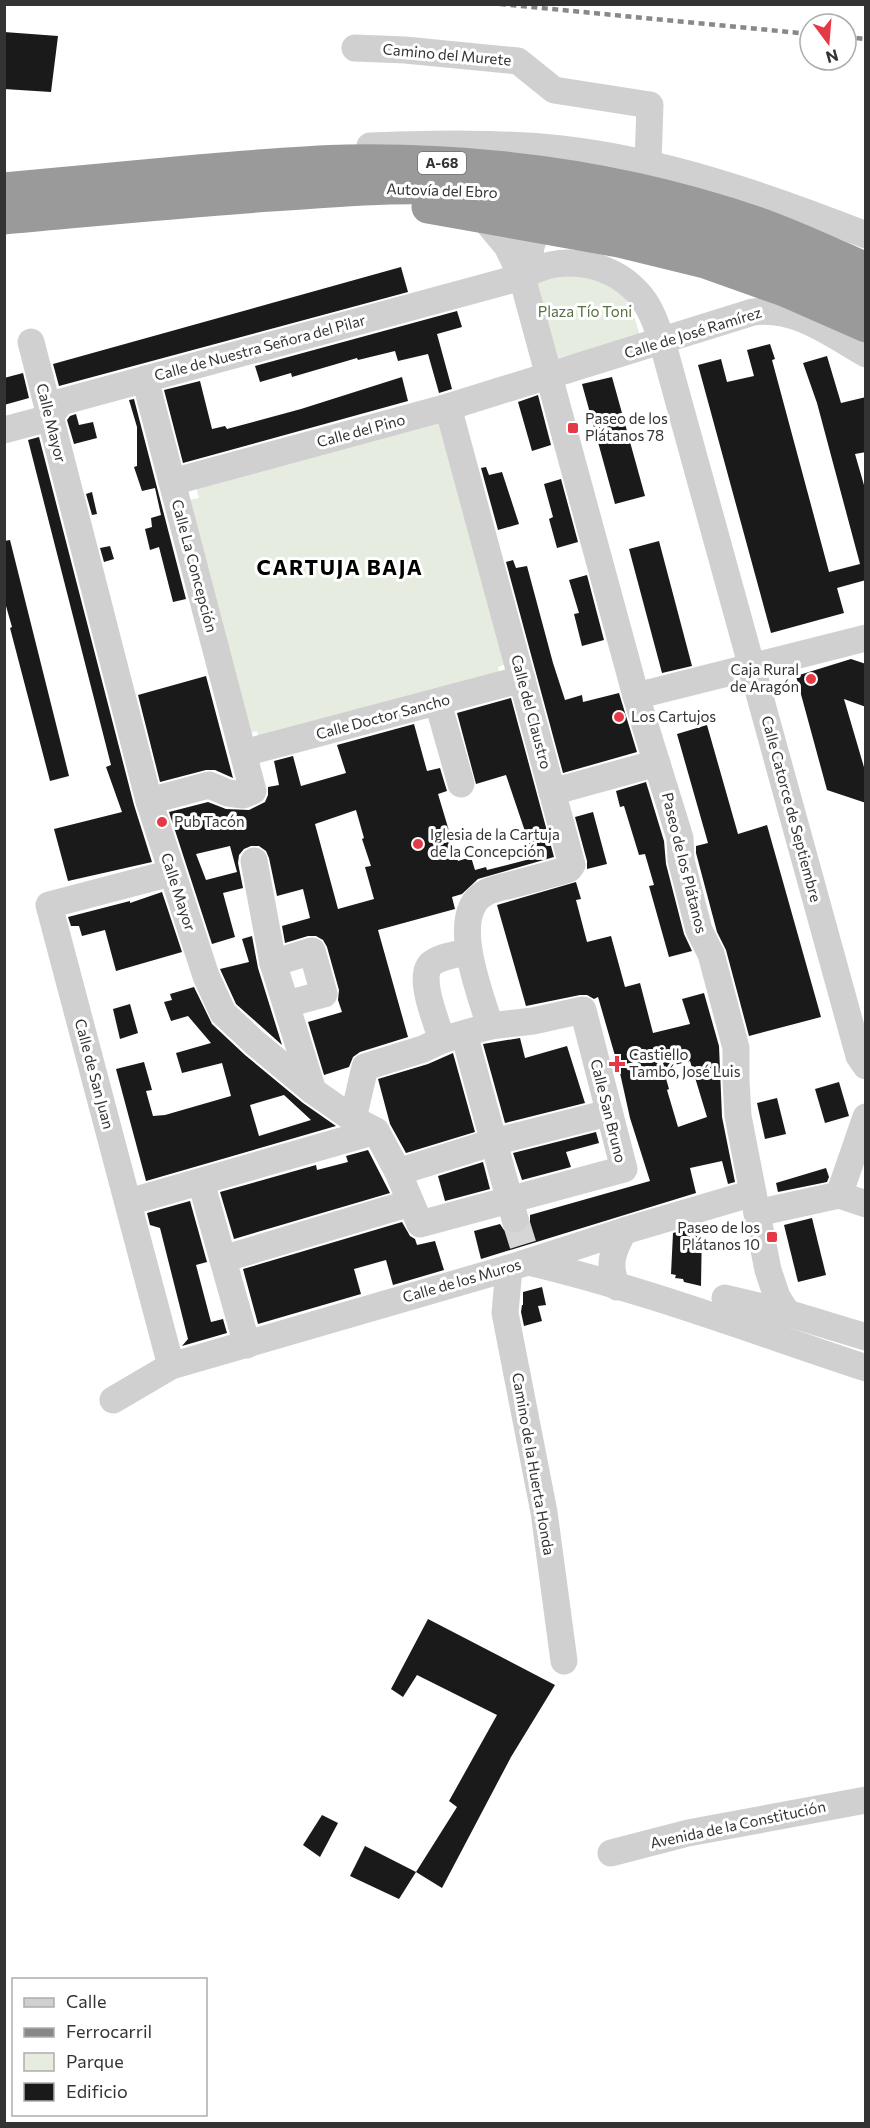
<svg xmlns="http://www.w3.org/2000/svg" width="870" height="2128" viewBox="0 0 870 2128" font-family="Commissioner,sans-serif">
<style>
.green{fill:#e6ecdf}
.building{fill:#1a1a1a;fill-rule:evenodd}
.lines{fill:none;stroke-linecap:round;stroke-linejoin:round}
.minor-tunnel{stroke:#d6d6d6;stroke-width:27;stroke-dasharray:27 14;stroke-linecap:butt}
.minor{stroke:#d0d0d0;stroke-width:27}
.highway{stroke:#9a9a9a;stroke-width:33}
.rail{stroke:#888;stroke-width:4.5;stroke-dasharray:6 4.5;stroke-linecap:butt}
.poi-dot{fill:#e63946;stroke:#fff;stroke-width:2}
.labels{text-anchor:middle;stroke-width:6;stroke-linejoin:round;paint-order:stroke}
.shield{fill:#fff;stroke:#707070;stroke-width:1.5}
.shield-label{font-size:14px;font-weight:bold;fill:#333}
.street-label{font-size:15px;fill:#333;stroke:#fff}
.park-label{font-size:15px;fill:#56703f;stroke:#fff}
.poi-label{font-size:15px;fill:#333;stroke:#fff;text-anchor:start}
.district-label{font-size:21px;font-weight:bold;letter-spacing:1.5px;fill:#000;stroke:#fff}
</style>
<rect width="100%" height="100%" fill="#fff"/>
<g class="green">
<path d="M 565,273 C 578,276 595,277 607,282 C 626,291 636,318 640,337 L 558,358 L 536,285 L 540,281 Z"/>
<polygon points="441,414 509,663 498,667 501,679 260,742 257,731 245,735 184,501 199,498 195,483"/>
</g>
<g class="building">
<polygon points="4,32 58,36 51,92 4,89"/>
<polygon points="401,267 408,292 59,386 53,364"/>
<polygon points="457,311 462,327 437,334 452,389 439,393 428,354 398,361 395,351 358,360 357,358 292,377 291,373 260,382 255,366"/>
<polygon points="770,344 775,359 772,360 829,572 860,564 817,403 803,363 827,356 841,403 866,397 866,452 855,454 866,492 866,580 837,588 844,613 771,633 698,365 721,359 727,382 754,376 747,350"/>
<polygon points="23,373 29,398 4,405 4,378"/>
<polygon points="402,377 408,401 183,463 164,390 200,381 212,429 225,426 227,429 301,409"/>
<polygon points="612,377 645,496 615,504 582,384"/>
<polygon points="538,395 551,445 532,451 518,402"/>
<polygon points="134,399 186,599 173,602 159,547 150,550 145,529 152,527 151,518 161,515 155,488 142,491 134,467 137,466 137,427 129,400"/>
<polygon points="76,414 79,425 93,422 97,438 74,444 67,420 70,416"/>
<polygon points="39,437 134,805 152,862 68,881 54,829 122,812 106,767 111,765 28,440"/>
<polygon points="486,467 489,475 502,472 519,524 498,530 481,468"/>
<polygon points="561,479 578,542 557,548 549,519 553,517 544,484"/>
<polygon points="92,492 97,514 92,515 86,494"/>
<polygon points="10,540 69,776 50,781 10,628 12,627 4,599 4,541"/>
<polygon points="659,541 692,666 662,673 629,549"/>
<polygon points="110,546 114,559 104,562 100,548"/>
<polygon points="513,560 516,568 527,566 553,663 565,700 582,695 583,702 619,693 637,752 563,773 506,562"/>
<polygon points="587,575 604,640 582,646 574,614 579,613 569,580"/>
<polygon points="851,659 866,664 866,707 844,699 866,774 866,803 827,790 796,676"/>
<polygon points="206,676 233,778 215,770 206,770 160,782 138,695"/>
<path d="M 511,698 L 554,857 L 478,879 L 462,894 L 452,897 L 455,909 L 378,930 L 408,1037 L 360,1052 L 353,1057 L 349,1067 L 324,1075 L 308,1022 L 342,1012 L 338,1000 L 339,990 L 327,947 L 323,940 L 316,936 L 308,936 L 285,943 L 282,926 L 310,918 L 303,889 L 277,896 L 269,858 L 266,851 L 259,846 L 251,846 L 244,849 L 239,855 L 238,863 L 243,888 L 223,893 L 235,937 L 212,944 L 169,812 L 208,802 L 226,809 L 249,810 L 265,802 L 268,795 L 268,787 L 279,785 L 274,761 L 293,756 L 301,786 L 346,773 L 337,745 L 414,724 L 427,771 L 440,768 L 447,791 L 438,794 L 458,861 L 471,857 L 475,870 L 486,867 L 487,870 L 534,858 L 506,775 L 476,784 L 457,713 ZM 356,810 L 364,838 L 362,839 L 371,866 L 365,867 L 374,899 L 338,909 L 315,824 ZM 230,846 L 237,872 L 206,880 L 196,854 Z"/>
<polygon points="707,725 738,834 767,825 821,1017 749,1036 726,950 717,932 696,853 696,846 708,843 677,734"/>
<polygon points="646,782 664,841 666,864 684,934 692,951 669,957 649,886 654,885 645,854 639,855 624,806 620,807 616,791"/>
<polygon points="593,812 607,864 587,869 587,861 575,817"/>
<path d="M 576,882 L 581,899 L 576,900 L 587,942 L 611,936 L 625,987 L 640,983 L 653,1033 L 690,1024 L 682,999 L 704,993 L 719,1046 L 722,1117 L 735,1182 L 728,1184 L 722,1161 L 690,1168 L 696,1193 L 481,1259 L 474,1231 L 500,1224 L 504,1230 L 510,1234 L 520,1234 L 527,1230 L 530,1224 L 530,1215 L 650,1181 L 630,1118 L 620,1073 L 598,997 L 594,999 L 587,995 L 580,995 L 526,1006 L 497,905 ZM 690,1061 L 707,1117 L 678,1127 L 667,1090 L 669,1089 L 663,1068 Z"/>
<polygon points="162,892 182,952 116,971 105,930 82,936 79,926 71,926 68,917 130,901 130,903"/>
<polygon points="252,936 258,968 282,1045 236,1004 220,969 249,962 242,939"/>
<path d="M 194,987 L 212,1024 L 245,1055 L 303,1103 L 336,1126 L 146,1181 L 116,1069 L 144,1062 L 152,1090 L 146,1091 L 153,1116 L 165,1115 L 231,1096 L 222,1063 L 182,1073 L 176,1053 L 211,1043 L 188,1016 L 171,1021 L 164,1002 L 172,1000 L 170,994 ZM 284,1095 L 311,1120 L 259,1136 L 250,1105 Z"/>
<polygon points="130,1004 138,1033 120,1039 113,1009"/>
<polygon points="520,1038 525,1058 567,1046 585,1103 505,1123 483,1044"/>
<polygon points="453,1053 475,1132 406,1153 390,1124 378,1079 428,1064"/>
<polygon points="839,1082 849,1116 825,1123 815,1089"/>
<polygon points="777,1098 786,1134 765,1139 757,1103"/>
<polygon points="596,1132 599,1143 566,1152 571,1167 522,1180 513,1153"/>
<polygon points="368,1150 390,1193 234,1239 220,1192 316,1165 317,1170 348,1162 346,1156"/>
<polygon points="483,1162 490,1189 445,1201 438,1176"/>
<polygon points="826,1168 829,1177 827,1182 778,1192 776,1183"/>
<polygon points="190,1201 207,1262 196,1265 211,1322 223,1319 227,1333 182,1346 188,1339 160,1228 150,1225 147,1213"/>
<polygon points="812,1218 826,1275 798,1282 784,1225"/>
<polygon points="402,1222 410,1236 415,1239 417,1245 435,1241 444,1270 393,1285 386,1260 354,1269 361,1294 258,1324 243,1269"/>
<polygon points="702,1224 701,1286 684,1282 683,1279 675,1278 676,1275 671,1274 673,1233"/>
<polygon points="542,1287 546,1305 538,1306 542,1321 524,1326 521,1312 522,1305 523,1305 523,1292"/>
<polygon points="428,1619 555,1685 511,1757 442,1888 416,1872 457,1807 449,1801 497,1715 417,1675 403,1697 391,1689"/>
<polygon points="322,1815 338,1823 320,1857 303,1845"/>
<polygon points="365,1846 416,1872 399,1899 350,1876"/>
</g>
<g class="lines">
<polyline class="minor-tunnel" points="515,1219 524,1248"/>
<g class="minor">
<polyline points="355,48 405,50 518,61 554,90 650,105 648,163"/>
<path d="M 370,146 C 432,144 499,142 561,149 C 666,161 767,196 866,235"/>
<polyline points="482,216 507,246 522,277 636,696 680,838 681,860 699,930 711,954 736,1048 736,1080 738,1116 768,1270 777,1297 787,1313"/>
<polyline points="533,270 530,250 537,227"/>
<polyline points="31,342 149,801 206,976 223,1013 255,1043 313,1091 353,1119 376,1131 398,1172 420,1224 624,1169 583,1010 533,1021 490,1026 442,1040 423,1049 365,1067 353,1119"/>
<polyline points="145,379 253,791 243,795 228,793 209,785 149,801"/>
<path d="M 448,407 L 572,865 L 569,869 C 549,875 530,880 511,885 C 502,887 492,889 485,893 C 447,914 481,995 490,1026"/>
<path d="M 4,430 L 49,418 L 61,402 L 522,277 C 557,253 609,261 637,292 C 650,305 656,324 662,341 L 854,1038 L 859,1056 L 866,1066"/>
<path d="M 172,482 L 448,407 L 753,312 C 795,306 831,334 866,354"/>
<polyline points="636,696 866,638"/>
<polyline points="438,703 461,784"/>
<polyline points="244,753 522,679"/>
<polyline points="552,792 657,763"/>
<polyline points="254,861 273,963 313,1091"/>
<polyline points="273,963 312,951 324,994 287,1004"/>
<polyline points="464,1034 515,1219"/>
<path d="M 442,1040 C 437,1023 416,975 432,963 C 442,956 458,954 469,952"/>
<polyline points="398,1172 494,1142 608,1113"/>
<polyline points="201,1182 247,1345"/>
<polyline points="839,1195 866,1117"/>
<polyline points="129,1202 376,1131"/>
<polyline points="757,1213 839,1195 866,1204"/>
<polyline points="223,1259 410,1203"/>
<path d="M 529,1262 C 643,1289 754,1331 866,1368"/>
<polyline points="509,1268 505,1313 544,1512 564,1661"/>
<path d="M 617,1287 C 607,1265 613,1250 624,1231"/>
<polyline points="725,1298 787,1313 866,1337"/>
<polyline points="171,1366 49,905 171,873"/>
<polyline points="113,1400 171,1366 509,1268 624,1231 753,1193"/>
<polyline points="611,1853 688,1833 866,1800"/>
</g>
<g class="highway">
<path d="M 4,189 C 69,183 134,177 198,171 C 248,167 298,162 347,161 C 485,159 626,178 757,223 C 794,236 830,253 866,269"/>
<polyline points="428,207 619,241 705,262 784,290 866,326"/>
<path d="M 4,218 C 104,209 203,199 302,193 C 343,190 384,187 424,188 C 541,192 655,214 765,253 C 799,265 834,278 866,295"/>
</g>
<g class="rail">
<polyline points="500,4 810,34"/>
<polyline points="846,37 866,39"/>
</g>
</g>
<g class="poi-dot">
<rect x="567" y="422" width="12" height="12" rx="3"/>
<circle cx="811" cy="679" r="6"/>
<circle cx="619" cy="717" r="6"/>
<circle cx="162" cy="822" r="6"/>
<circle cx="418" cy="844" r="6"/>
<path d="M614 1055h6v6h6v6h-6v6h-6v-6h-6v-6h6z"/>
<rect x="766" y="1231" width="12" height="12" rx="3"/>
</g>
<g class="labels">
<rect class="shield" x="418" y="152" width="48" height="22" rx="4.5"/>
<g class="shield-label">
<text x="442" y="168">A-68</text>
</g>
<g class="street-label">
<text transform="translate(447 55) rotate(5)" y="5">Camino del Murete</text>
<text transform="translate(442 191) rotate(2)" y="5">Autovía del Ebro</text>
<text transform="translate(693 333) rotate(-17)" y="5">Calle de José Ramírez</text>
<text transform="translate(260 348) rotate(-15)" y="5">Calle de Nuestra Señora del Pilar</text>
<text transform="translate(51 423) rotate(76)" y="5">Calle Mayor</text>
<text transform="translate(361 431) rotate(-15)" y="5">Calle del Pino</text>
<text transform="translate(194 566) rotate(75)" y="5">Calle La Concepción</text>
<text transform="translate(531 712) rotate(75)" y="5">Calle del Claustro</text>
<text transform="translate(383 717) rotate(-15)" y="5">Calle Doctor Sancho</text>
<text transform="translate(791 809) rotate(75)" y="5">Calle Catorce de Septiembre</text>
<text transform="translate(684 863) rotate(76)" y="5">Paseo de los Plátanos</text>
<text transform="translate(178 892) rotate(72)" y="5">Calle Mayor</text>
<text transform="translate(94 1074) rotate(75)" y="5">Calle de San Juan</text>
<text transform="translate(608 1111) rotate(76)" y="5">Calle San Bruno</text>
<text transform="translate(462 1281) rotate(-16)" y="5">Calle de los Muros</text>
<text transform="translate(533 1464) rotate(80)" y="5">Camino de la Huerta Honda</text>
<text transform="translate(738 1825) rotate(-12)" y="5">Avenida de la Constitución</text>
</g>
<g class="park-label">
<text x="585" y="317">Plaza Tío Toni</text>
</g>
<g class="poi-label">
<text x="585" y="424">Paseo de los<tspan x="585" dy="17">Plátanos 78</tspan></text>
<text x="799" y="675" text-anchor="end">Caja Rural<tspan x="799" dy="17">de Aragón</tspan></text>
<text x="631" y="722">Los Cartujos</text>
<text x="174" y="827">Pub Tacón</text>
<text x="430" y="840">Iglesia de la Cartuja<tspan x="430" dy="17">de la Concepción</tspan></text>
<text x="629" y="1060">Castiello<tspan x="629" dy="17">Tambó, José Luis</tspan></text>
<text x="760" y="1233" text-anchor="end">Paseo de los<tspan x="760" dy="17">Plátanos 10</tspan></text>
</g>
<g class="district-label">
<text x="340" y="575">CARTUJA BAJA</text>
</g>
</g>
<rect width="870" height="2128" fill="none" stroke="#333333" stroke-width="12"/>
<rect x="12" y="1978" width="195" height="138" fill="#ffffff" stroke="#adadad" stroke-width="1.5"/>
<rect x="24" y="1998" width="30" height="9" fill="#d0d0d0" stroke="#adadad" stroke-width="1.5"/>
<text x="66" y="2008" font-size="18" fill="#333333">Calle</text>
<rect x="24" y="2028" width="30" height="9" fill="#888888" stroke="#adadad" stroke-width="1.5"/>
<text x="66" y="2038" font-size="18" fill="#333333">Ferrocarril</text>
<rect x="24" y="2053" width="30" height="18" fill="#e6ecdf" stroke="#adadad" stroke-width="1.5"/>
<text x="66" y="2068" font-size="18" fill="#333333">Parque</text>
<rect x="24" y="2083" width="30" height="18" fill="#1a1a1a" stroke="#adadad" stroke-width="1.5"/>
<text x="66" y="2098" font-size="18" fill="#333333">Edificio</text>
<g transform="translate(828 42) rotate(164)"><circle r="28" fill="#ffffff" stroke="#adadad" stroke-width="1.5"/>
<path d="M0-4.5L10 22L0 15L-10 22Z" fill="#e63946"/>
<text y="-9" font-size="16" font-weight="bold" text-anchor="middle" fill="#333333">N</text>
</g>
</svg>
